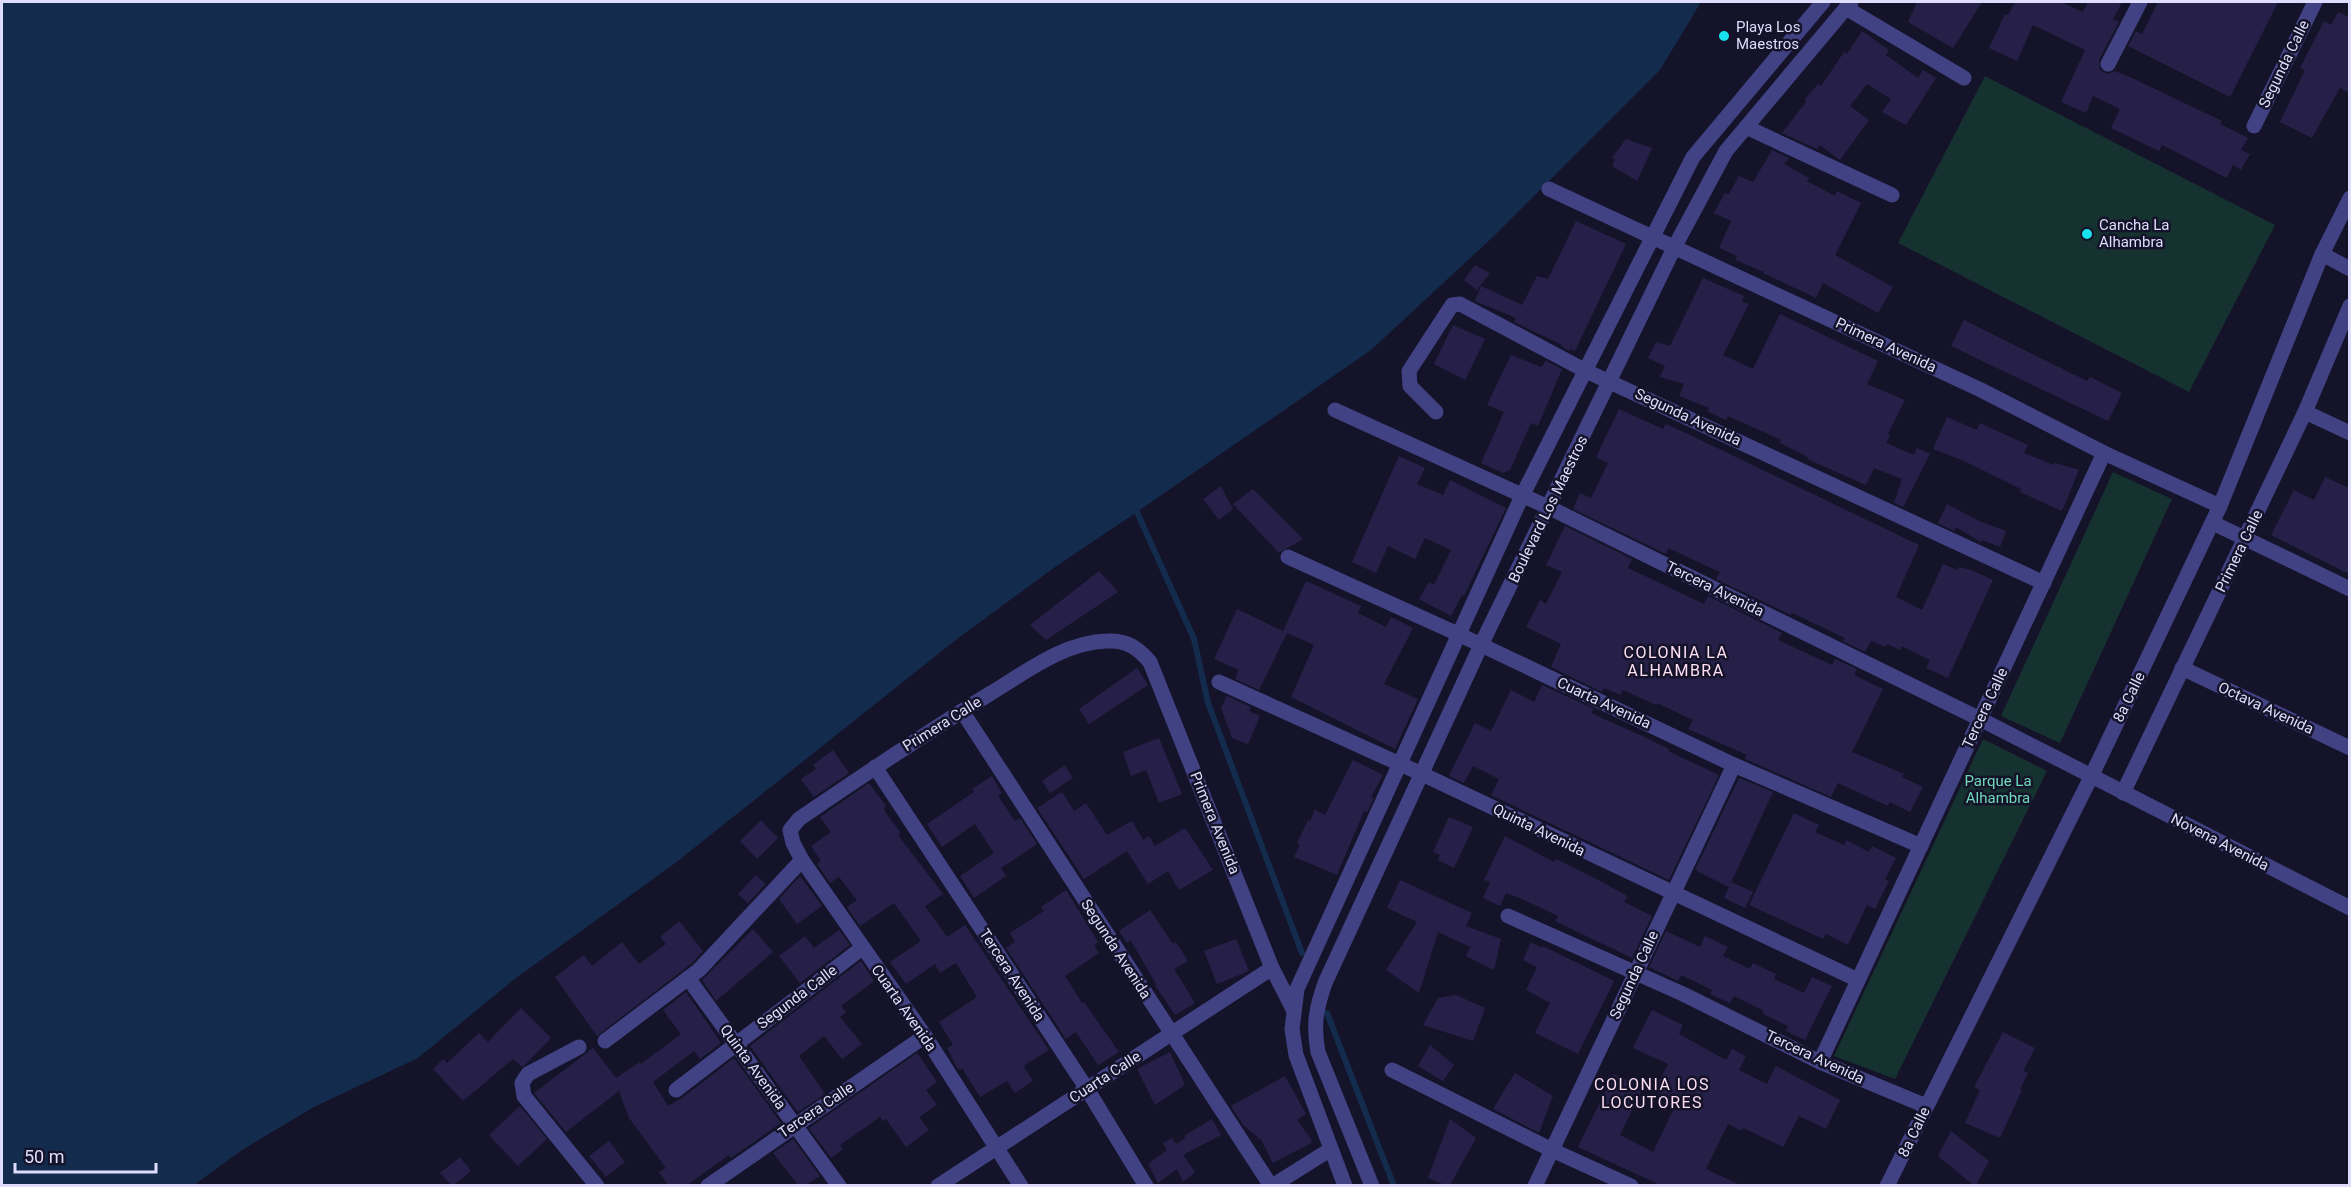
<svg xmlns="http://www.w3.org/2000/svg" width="2351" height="1187" viewBox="0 0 2351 1187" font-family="Roboto,sans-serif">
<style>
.green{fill:#163230}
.water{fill:#132b4c}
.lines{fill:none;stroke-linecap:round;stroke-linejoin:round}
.stream{stroke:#132b4c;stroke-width:6}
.building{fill:#262048}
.minor{stroke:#414284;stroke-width:15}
.poi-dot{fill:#17e2ee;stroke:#151329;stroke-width:2}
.labels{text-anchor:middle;stroke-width:5;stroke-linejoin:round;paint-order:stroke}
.poi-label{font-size:15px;fill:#dfddfd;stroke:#151329;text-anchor:start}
.street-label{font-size:15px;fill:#dfddfd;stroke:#151329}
.park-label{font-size:15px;fill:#6dd9b9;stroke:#151329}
.neighbourhood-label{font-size:16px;letter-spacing:1.5px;fill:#fddff3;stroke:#151329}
</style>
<rect width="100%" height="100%" fill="#151329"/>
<g class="green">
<polygon points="1985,76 2275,225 2189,392 1898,243"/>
<polygon points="2113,472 2172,499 2060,743 2001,716"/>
<polygon points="1983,739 2047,771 1895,1079 1834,1056"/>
</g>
<polygon class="water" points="2,2 1701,2 1660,70 1494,236 1371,350 1137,512 1055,567 957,639 674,864 516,978 418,1058 314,1107 242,1150 194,1185 2,1186"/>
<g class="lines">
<g class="stream">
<polyline points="1137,512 1194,639 1208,703 1302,953"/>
<polyline points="1327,1013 1394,1186"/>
</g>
</g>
<g class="building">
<polygon points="1917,2 1982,2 1953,48 1908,22"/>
<polygon points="2015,2 2061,2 2083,12 2088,2 2122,2 2113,19 2119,22 2099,60 2100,70 2108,74 2115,71 2132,78 2222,121 2220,124 2248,138 2241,150 2250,154 2241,170 2233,165 2227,178 2162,145 2159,151 2111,128 2120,109 2093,96 2086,113 2061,102 2085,50 2033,25 2017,61 1989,48 2005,14 2008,15"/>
<polygon points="2158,2 2278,2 2230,97 2128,46 2136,31 2142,34"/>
<polygon points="2338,12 2349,17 2349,93 2340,88 2312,138 2280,122 2305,70 2300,68 2324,21 2331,25"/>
<polygon points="1862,31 1889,50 1886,55 1918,78 1923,70 1936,78 1906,125 1882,112 1891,99 1867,84 1850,106 1869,120 1840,160 1820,145 1817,149 1782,133 1806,102 1805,99 1818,84 1821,86 1844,52 1847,54"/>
<polygon points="1626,139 1652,148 1637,181 1612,166 1615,159 1612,158"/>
<polygon points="1772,150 1789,158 1784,164 1809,178 1807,181 1835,196 1837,191 1861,203 1835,255 1893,287 1878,313 1823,283 1816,298 1763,273 1764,272 1735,260 1737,256 1719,248 1731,221 1714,213 1725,193 1729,194 1739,176 1753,182"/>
<polygon points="1576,221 1626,244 1575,351 1570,349 1569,351 1561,346 1562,345 1514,322 1516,318 1475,301 1481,286 1522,305 1537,276 1548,279"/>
<polygon points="1475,265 1490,273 1477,290 1464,280"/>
<polygon points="1703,278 1744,296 1742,302 1749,304 1723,355 1753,369 1780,314 1878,361 1867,384 1905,400 1888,434 1890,435 1886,443 1914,455 1917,448 1930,454 1903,507 1894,503 1902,479 1874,468 1866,485 1807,459 1808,457 1780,443 1781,440 1768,434 1728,416 1726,420 1707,411 1709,408 1679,396 1684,384 1660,377 1665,366 1648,358 1656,342 1670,346"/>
<polygon points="1964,320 2087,381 2090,377 2122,393 2108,421 1951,346"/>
<polygon points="1453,325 1485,339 1465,380 1434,364"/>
<polygon points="1511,355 1541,367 1546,361 1562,369 1538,426 1531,423 1510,470 1503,473 1481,463 1504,412 1487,405"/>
<polygon points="1619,409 1663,429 1666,424 1690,435 1919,545 1896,597 1922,610 1943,564 1957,570 1959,567 1971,570 1993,580 1948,678 1926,668 1930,660 1902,646 1900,650 1887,644 1886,647 1871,641 1865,652 1843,641 1845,638 1792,613 1791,615 1716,579 1720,572 1668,548 1666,554 1573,509 1580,493 1591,498 1608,463 1596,457"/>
<polygon points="1947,417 1977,430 1980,423 2028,445 2024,453 2054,465 2055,463 2079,470 2062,511 2020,492 2021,489 1962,460 1933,449"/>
<polygon points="1399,456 1425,468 1417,484 1443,495 1450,480 1506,508 1464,596 1462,595 1451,616 1419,599 1429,582 1434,585 1451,550 1425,538 1415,559 1388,546 1376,573 1352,562"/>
<polygon points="2325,477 2349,488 2349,574 2271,535 2294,490 2314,500"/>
<polygon points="1221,486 1233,509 1219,520 1203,499"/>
<polygon points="1253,489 1303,539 1279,553 1233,504"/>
<polygon points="1947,504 1979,521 2006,531 2000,547 1982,540 1981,542 1956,527 1954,531 1938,523"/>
<polygon points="1565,526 1632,559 1628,568 1704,604 1708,596 1782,633 1778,640 1832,665 1835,659 1857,669 1854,674 1856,676 1883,689 1852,752 1904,774 1902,777 1923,787 1910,812 1890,802 1888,806 1838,783 1831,797 1745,759 1747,755 1688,729 1693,720 1657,703 1656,705 1623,690 1621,695 1604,688 1602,692 1551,667 1561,644 1526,627 1540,600 1546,604 1562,572 1546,565"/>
<polygon points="1099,571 1118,592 1046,640 1030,625"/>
<polygon points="1306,581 1361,606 1358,613 1386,627 1391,617 1413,628 1384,684 1418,699 1395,749 1291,697 1314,645 1287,633 1259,690 1235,679 1239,670 1214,659 1237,609 1283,631"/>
<polygon points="1137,668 1148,685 1089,724 1079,709"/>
<polygon points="1542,685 1594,709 1591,713 1642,736 1669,749 1668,751 1719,775 1669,880 1491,795 1499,779 1473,766 1464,783 1449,776 1475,723 1491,731 1511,690 1534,702"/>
<polygon points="1227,696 1251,707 1249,711 1260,716 1248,744 1232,738 1221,708"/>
<polygon points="1159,738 1182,794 1159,803 1146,770 1131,776 1123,752"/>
<polygon points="833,750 849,773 814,797 801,779 816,769 813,765"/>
<polygon points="1353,760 1383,775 1371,797 1374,798 1367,812 1364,811 1337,875 1294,857 1300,844 1297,843 1308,820 1310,821 1315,810 1325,815"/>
<polygon points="1065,765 1073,778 1050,793 1042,781"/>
<polygon points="992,776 1002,793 998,796 1015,821 1020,818 1037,844 1001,868 1006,876 974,898 960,876 994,853 975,824 942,847 927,824 974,792 972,789"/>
<polygon points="1739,778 1773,792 1729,887 1695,870"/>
<polygon points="869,783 886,806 884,808 885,812 901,833 898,835 943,894 925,906 947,937 965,925 1049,1050 1025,1065 1024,1067 1033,1081 1015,1093 1007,1081 980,1097 962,1068 960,1070 957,1068 947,1048 953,1045 939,1022 977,997 956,963 940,973 935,964 906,984 890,962 921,941 894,903 860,926 847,907 857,900 839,877 830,883 817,864 821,861 811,846 831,832 820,817"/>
<polygon points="1062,792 1074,811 1086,803 1107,835 1132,821 1143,840 1149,836 1155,846 1185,828 1213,870 1179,890 1168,871 1148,884 1127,851 1084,879 1037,808"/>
<polygon points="1794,813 1819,825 1815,832 1844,845 1846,840 1869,852 1872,846 1896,858 1885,879 1889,881 1875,909 1867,905 1848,945 1826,934 1823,939 1749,905"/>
<polygon points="1449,817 1473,827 1454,868 1438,860 1440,855 1433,852"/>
<polygon points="761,820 778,838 757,859 740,841"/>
<polygon points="1505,836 1554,862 1556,859 1602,882 1627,896 1624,902 1652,916 1632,958 1555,921 1558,916 1520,898 1506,893 1500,906 1483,898 1490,882 1484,880"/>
<polygon points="756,875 766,884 748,903 738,894"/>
<polygon points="800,876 822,906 797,924 779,899"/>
<polygon points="1400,880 1472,913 1466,926 1501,939 1494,970 1466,956 1470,947 1438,932 1419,993 1386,970 1417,922 1387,908"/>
<polygon points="1731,882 1753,892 1745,908 1724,898"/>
<polygon points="1066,890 1098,942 1094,945 1099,953 1065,976 1082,1003 1084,1002 1119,1052 1098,1065 1076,1032 1066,1039 1006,948 1015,942 1010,933 1044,911 1041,907"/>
<polygon points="1150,910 1173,944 1176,942 1188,961 1174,969 1195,1003 1175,1015 1155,985 1156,984 1131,941 1127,943 1119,931"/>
<polygon points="679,921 703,951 692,963 597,1036 555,977 584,955 592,966 622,942 639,964 666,944 660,937"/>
<polygon points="753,929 773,952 716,1001 702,980"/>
<polygon points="839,930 850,945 800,983 779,956 805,936 814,948"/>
<polygon points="1666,931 1700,947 1705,936 1728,947 1723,956 1750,969 1753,963 1776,974 1774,979 1804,993 1812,977 1832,986 1805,1040 1786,1031 1788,1026 1763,1014 1764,1011 1734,996 1730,1003 1710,994 1712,990 1681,975 1678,981 1649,967"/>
<polygon points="1236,939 1249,971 1217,984 1204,951"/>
<polygon points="1531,942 1542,948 1543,946 1614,981 1578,1054 1535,1033 1550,1003 1526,990 1537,967 1523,960"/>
<polygon points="861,961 874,981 841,1006 846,1012 840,1017 862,1044 842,1059 824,1036 799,1056 825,1094 798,1112 750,1046"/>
<polygon points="686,992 721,1043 700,1059 694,1051 653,1082 668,1106 682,1098 734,1058 781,1123 731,1158 729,1155 687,1185 668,1185 659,1172 666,1168 629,1118 619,1091 566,1132 534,1093 593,1048 616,1078 640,1062 641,1064 681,1034 663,1010"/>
<polygon points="1456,995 1485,1008 1473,1041 1423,1025 1438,998"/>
<polygon points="521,1008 551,1038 525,1065 522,1067 513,1059 463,1101 433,1069 443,1059 447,1063 479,1033 488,1042"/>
<polygon points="1652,1010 1683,1025 1679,1034 1726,1060 1732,1049 1746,1056 1739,1070 1767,1084 1776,1066 1840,1100 1826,1129 1799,1116 1783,1147 1743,1128 1742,1131 1728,1124 1706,1169 1740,1185 1660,1185 1578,1147 1614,1074 1643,1088 1620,1135 1653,1152 1677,1102 1654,1091 1668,1064 1633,1048"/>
<polygon points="2003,1032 2035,1048 2023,1071 2028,1073 2020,1089 2022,1090 2000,1138 1965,1123 1980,1090 1974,1087"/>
<polygon points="1430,1045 1454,1065 1443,1081 1418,1066"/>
<polygon points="1170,1052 1185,1085 1155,1105 1137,1069"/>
<polygon points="917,1053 937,1082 926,1090 937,1105 919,1117 929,1130 906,1147 886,1119 883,1121 880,1117 840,1145 843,1149 831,1158 809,1128"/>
<polygon points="1515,1073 1553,1096 1539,1133 1493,1109"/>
<polygon points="1285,1076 1306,1114 1297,1120 1313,1142 1273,1163 1262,1141 1243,1125 1231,1106"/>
<polygon points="520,1106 547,1139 518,1166 489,1135"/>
<polygon points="1212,1119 1221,1135 1183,1155 1195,1172 1183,1182 1177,1169 1158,1183 1148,1164 1167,1150 1163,1143 1172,1138 1176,1144 1186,1138 1184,1136"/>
<polygon points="1450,1119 1476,1138 1450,1185 1445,1185 1428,1178"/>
<polygon points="1951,1131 1989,1161 1976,1185 1973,1185 1938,1156"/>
<polygon points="793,1139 820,1176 806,1185 798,1185 773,1153"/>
<polygon points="609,1141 625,1162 606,1177 589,1156"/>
<polygon points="460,1157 471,1171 454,1185 451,1185 440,1173"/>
</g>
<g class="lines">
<g class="minor">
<polyline points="1846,8 1964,78"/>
<polyline points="2108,64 2140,2"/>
<polyline points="2254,126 2315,2"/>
<polyline points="1746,127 1892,195"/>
<polyline points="1549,189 1981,390 2104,453 2220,506"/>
<polyline points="2322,254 2350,269"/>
<polyline points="1335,410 1548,507 1980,719 2350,908"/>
<polyline points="1436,412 1410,386 1409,371 1452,305 1460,304 1586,371 2044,583"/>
<polyline points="2305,412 2350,433"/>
<polyline points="2213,523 2350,589"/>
<polyline points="1288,557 1458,634 1734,765 1921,846"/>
<polyline points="2182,668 2350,748"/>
<polyline points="1219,682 1422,774 1858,980"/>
<polyline points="962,711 1271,1186"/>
<polyline points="875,767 1087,1089 1146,1186"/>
<polyline points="2123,793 2305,412 2350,306"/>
<polyline points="1508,916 1683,994 1820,1062 1926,1106"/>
<polyline points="688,978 839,1186"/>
<polyline points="605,1041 699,970 802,860"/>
<polyline points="579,1047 528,1074 522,1083 524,1096 597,1186"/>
<polyline points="1820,1062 2104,453"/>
<polyline points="1392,1070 1552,1150 1631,1186"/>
<polyline points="676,1090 862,948"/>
<polyline points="708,1186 925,1036"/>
<polyline points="938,1186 1272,968"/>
<path d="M 1021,1186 L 925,1036 L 802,860 L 793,843 L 790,830 L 799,819 C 862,776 926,733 991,693 C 1026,672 1064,642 1107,641 C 1127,640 1138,648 1150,662 L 1272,968 L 1294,1011"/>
<polyline points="1272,1186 1331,1149"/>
<polyline points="1345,1186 1296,1055 1292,1029 1297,989 1522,496 1693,157 1823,2"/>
<path d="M 1372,1186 L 1318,1052 C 1313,1024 1316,1009 1325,983 L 1481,645 L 1675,246 L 1726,151 L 1851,2"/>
<polyline points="1535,1186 1734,765"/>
<polyline points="1887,1186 2091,777 2220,506 2322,254 2350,198"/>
</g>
</g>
<g class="poi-dot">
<circle cx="1724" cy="36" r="6"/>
<circle cx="2087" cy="234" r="6"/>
</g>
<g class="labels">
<g class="poi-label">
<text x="1736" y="32">Playa Los<tspan x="1736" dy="17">Maestros</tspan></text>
<text x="2099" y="230">Cancha La<tspan x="2099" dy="17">Alhambra</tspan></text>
</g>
<g class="street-label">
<text transform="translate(2284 64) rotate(-64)" y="5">Segunda Calle</text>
<text transform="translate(1886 345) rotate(25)" y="5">Primera Avenida</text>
<text transform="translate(1688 417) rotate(25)" y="5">Segunda Avenida</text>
<text transform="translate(1548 509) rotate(-64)" y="5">Boulevard Los Maestros</text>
<text transform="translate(2239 551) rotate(-64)" y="5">Primera Calle</text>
<text transform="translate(1715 589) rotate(26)" y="5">Tercera Avenida</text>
<text transform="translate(2129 697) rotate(-64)" y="5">8a Calle</text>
<text transform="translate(1604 703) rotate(25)" y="5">Cuarta Avenida</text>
<text transform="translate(1985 708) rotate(-65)" y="5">Tercera Calle</text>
<text transform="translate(2266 708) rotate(25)" y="5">Octava Avenida</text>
<text transform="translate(942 724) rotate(-32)" y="5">Primera Calle</text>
<text transform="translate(1215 823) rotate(68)" y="5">Primera Avenida</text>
<text transform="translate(1539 830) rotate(26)" y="5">Quinta Avenida</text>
<text transform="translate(2220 842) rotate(27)" y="5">Novena Avenida</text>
<text transform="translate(1116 949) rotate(57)" y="5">Segunda Avenida</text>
<text transform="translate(1012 975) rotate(57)" y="5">Tercera Avenida</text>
<text transform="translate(1634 975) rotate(-65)" y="5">Segunda Calle</text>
<text transform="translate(797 997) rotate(-37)" y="5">Segunda Calle</text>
<text transform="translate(904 1008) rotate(55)" y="5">Cuarta Avenida</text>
<text transform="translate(1815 1057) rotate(25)" y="5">Tercera Avenida</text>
<text transform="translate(753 1067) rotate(54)" y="5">Quinta Avenida</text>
<text transform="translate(1105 1077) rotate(-33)" y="5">Cuarta Calle</text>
<text transform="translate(816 1110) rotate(-34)" y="5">Tercera Calle</text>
<text transform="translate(1914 1132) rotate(-64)" y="5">8a Calle</text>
</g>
<g class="park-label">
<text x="1998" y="786">Parque La<tspan x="1998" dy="17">Alhambra</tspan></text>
</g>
<g class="neighbourhood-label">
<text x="1676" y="658">COLONIA LA<tspan x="1676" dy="18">ALHAMBRA</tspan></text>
<text x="1652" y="1090">COLONIA LOS<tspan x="1652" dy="18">LOCUTORES</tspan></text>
</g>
</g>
<rect width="2351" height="1187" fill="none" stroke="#dfddfd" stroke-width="6"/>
<path d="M15 1163v9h141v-9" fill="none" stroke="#dfddfd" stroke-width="3"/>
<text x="24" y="1163" font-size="18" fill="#dfddfd" stroke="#151329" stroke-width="4.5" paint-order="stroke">50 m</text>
</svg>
